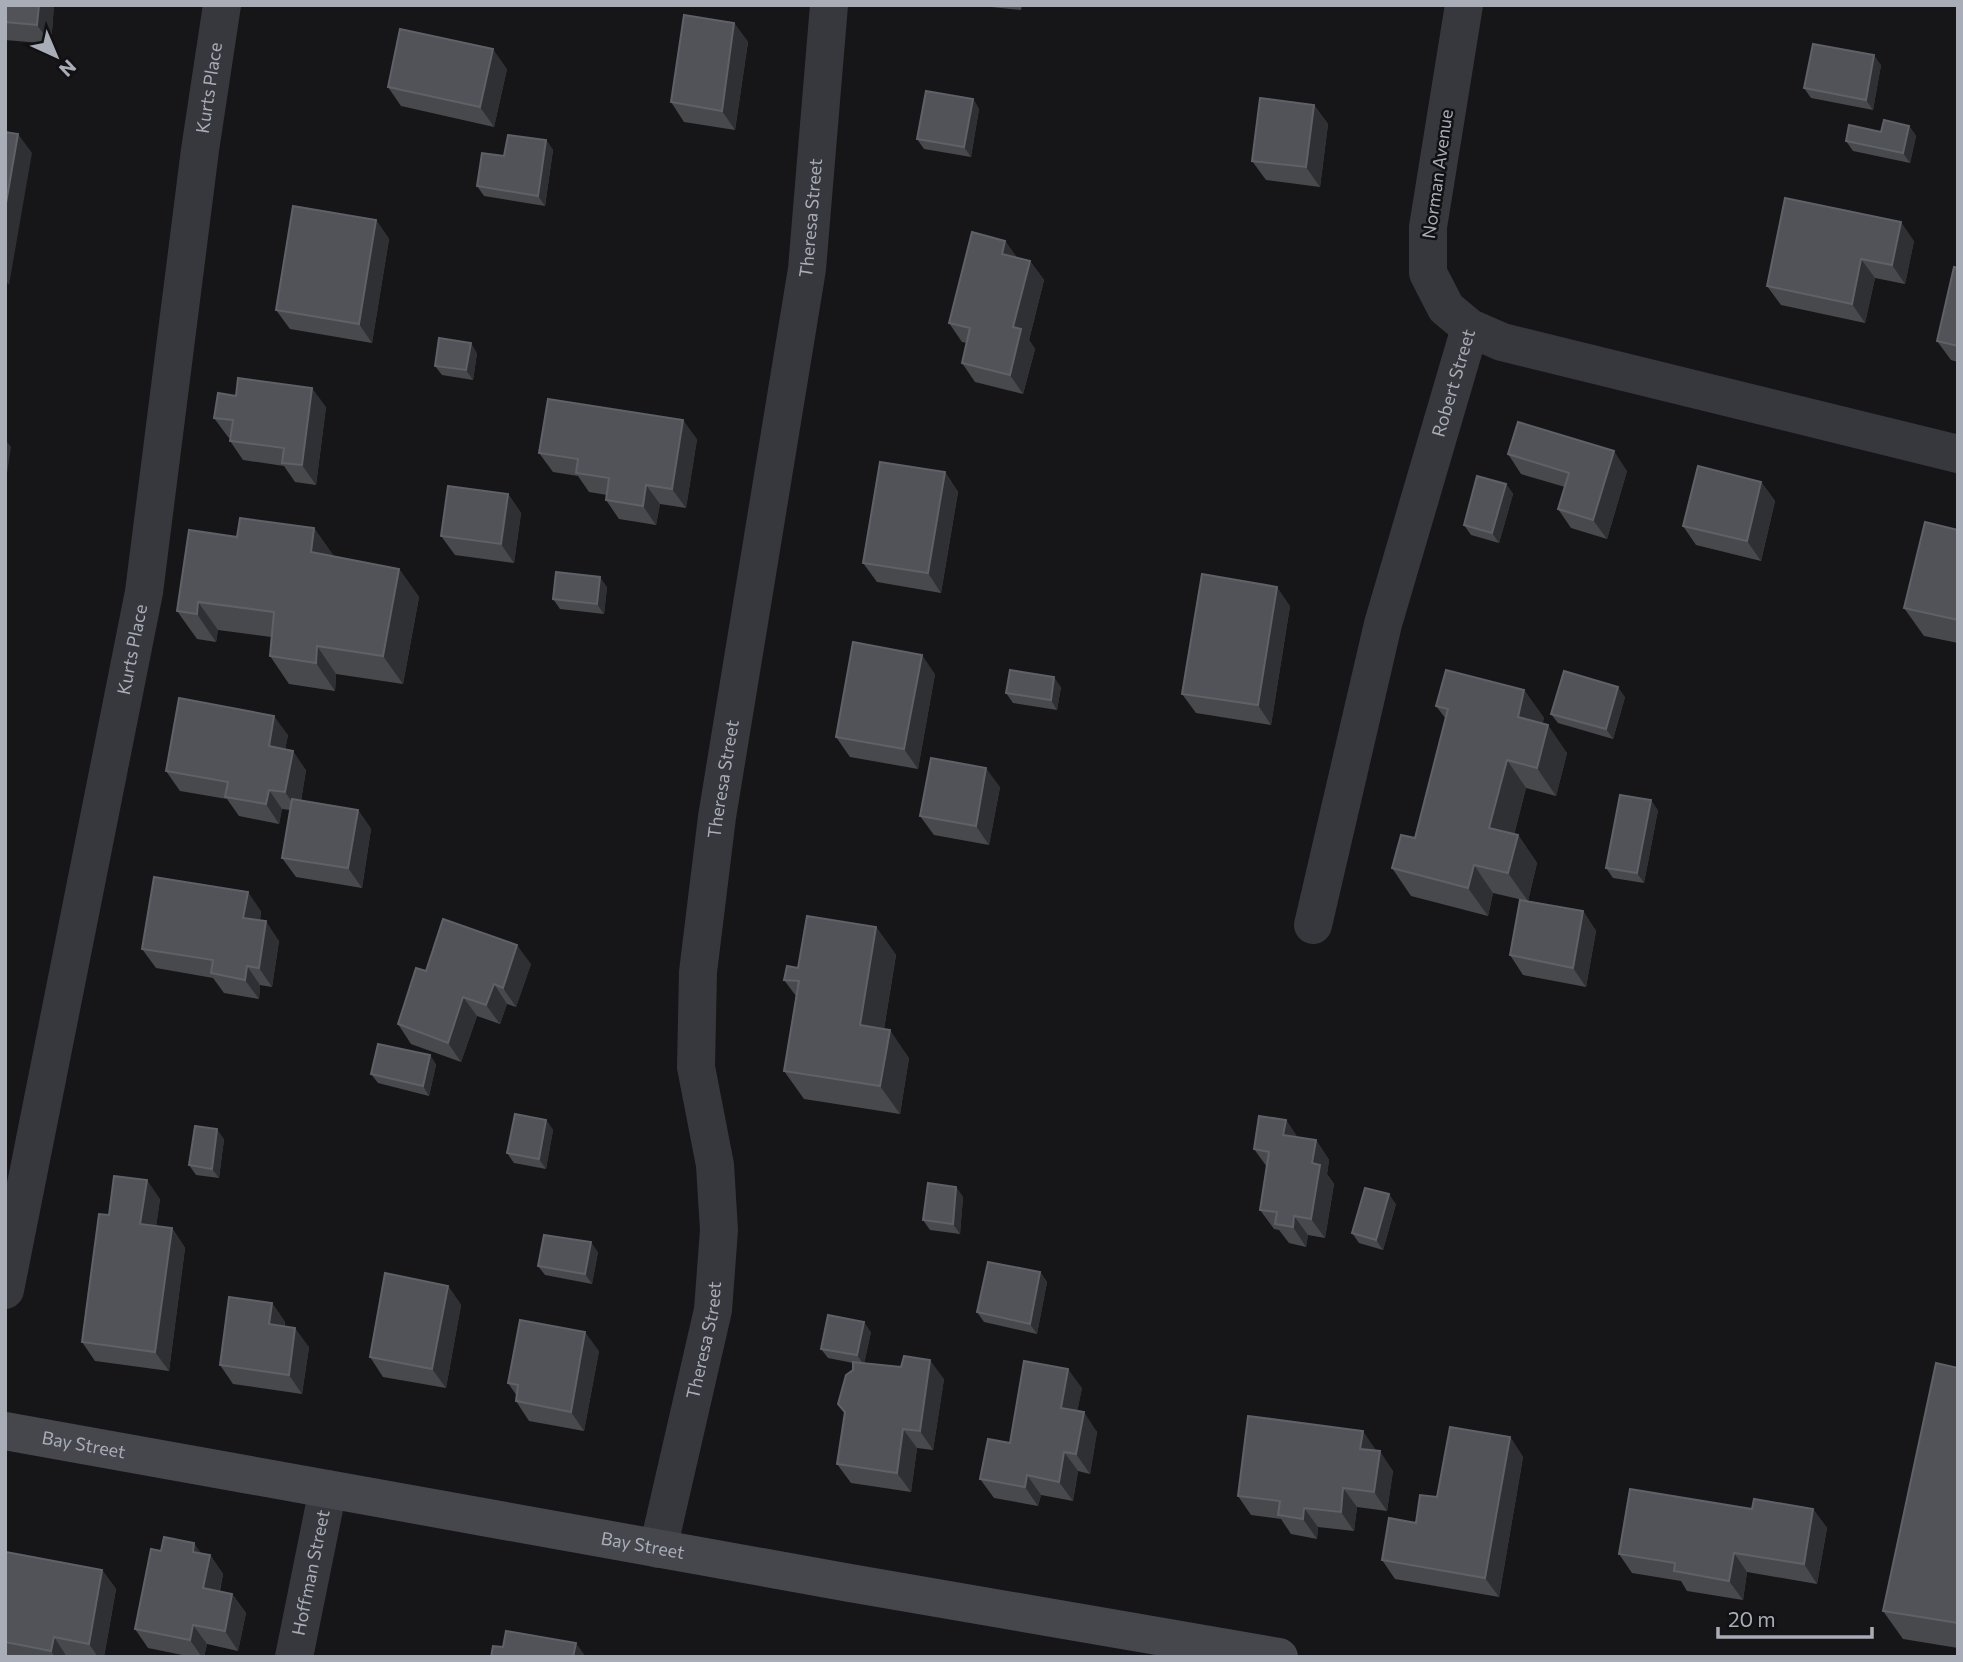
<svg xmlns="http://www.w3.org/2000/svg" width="1963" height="1662" viewBox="0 0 1963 1662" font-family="Commissioner,sans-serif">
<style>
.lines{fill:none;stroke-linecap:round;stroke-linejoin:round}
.street{stroke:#37383d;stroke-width:38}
.secondary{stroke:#45474d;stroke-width:38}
.wall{fill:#47494d}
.shaded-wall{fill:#2f3033}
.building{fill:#525359;stroke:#5f6168;stroke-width:2}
.labels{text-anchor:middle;stroke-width:5;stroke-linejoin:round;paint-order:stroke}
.street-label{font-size:18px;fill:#a8adb8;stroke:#111113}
</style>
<rect width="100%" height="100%" fill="#161618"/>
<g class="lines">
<g class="street">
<polyline points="1464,5 1428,227 1428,273 1446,308 1470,328 1502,342 1958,454"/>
<path id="s1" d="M 1313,925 L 1383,624 L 1470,328"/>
<path id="s2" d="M 5,1290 L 144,592 L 200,150 L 222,5"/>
<path id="s3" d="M 658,1549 L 713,1310 L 719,1230 L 715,1165 L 696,1067 L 698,972 L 717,817 L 807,269 L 829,5"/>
<path id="s4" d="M 294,1657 L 328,1489"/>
</g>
<path class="secondary" id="s5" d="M 5,1431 L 850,1583 L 1279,1657"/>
</g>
<g class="wall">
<polygon points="5,5 54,5 51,44 5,40"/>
<polygon points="972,5 1022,5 1021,10"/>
<polygon points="734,23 748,42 735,130 684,122 671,102"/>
<polygon points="1881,65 1873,110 1811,98 1804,88"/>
<polygon points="507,69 494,127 401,106 388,87"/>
<polygon points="973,99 979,109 971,157 924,149 917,139"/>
<polygon points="1314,105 1328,124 1320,187 1266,180 1252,161"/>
<polygon points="1909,126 1916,136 1910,163 1853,151 1846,141"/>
<polygon points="546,140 553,150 545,206 484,196 477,186 504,156"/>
<polygon points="376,220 389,239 372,343 290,329 276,310"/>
<polygon points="1005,241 1017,258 1030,261 1044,280 1029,340 1035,349 1023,394 975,382 962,363 967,343 962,342 949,323"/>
<polygon points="1914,241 1905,284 1875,278 1865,323 1781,305 1767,286"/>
<polygon points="1958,268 1958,362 1951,360 1937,341"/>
<polygon points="477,353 473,380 442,375 435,366"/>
<polygon points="326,407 316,485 295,482 284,466 243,460 230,441 230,438 228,437 214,418"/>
<polygon points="697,439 686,508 660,504 656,525 619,519 606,500 607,495 589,492 578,476 553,472 539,453"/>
<polygon points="1508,454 1627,471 1607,539 1571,528 1558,509 1565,487 1521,474"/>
<polygon points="945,472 958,492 941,593 877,582 863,563"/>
<polygon points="1761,482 1775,501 1761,561 1696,545 1683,526"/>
<polygon points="1506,484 1513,494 1499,543 1471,535 1464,525"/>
<polygon points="508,494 521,513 514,563 455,555 441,536"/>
<polygon points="314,528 334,557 399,569 419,597 403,684 336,674 335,691 289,684 270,656 271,637 218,630 216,642 197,639 177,611 237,537"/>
<polygon points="1958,530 1958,643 1924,636 1904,608"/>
<polygon points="607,587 604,614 560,609 553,599"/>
<polygon points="1290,606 1271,725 1196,713 1182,694"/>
<polygon points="935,674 918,769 850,757 836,737"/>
<polygon points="1061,687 1057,710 1013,703 1006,693"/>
<polygon points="1524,690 1544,718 1542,724 1567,753 1556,796 1526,788 1514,834 1518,835 1537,863 1528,901 1583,911 1596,931 1586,987 1523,975 1510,955 1523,900 1493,893 1488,916 1411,896 1392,868 1415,838 1446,719 1436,706"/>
<polygon points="1625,697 1613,739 1558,723 1551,714"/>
<polygon points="288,735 285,749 306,770 301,801 358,810 371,829 362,888 296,877 282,858 290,810 282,809 279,824 239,816 227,799 180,791 166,771"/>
<polygon points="1000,787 989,845 934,835 920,816"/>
<polygon points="1658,810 1644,883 1613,878 1606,868"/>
<polygon points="261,911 260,921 279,941 272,987 260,985 259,999 224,993 213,978 156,968 142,949"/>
<polygon points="876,927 896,955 884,1029 909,1058 900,1114 804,1099 784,1071 796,996 784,980 798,968"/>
<polygon points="531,964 516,1007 507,1004 500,1024 477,1016 461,1062 411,1044 398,1024 426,971"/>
<polygon points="430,1055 436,1065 429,1096 378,1083 371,1074"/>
<polygon points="546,1120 553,1130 546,1169 514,1163 507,1153"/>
<polygon points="1286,1120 1298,1138 1316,1140 1329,1160 1327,1174 1334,1184 1325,1238 1308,1235 1306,1247 1289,1243 1279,1230 1274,1229 1260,1210 1267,1167 1254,1149"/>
<polygon points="224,1139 219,1178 196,1175 189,1165"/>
<polygon points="956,1187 963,1197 960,1234 930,1230 923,1220"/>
<polygon points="160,1199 156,1226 172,1228 185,1248 169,1371 95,1361 82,1342 109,1215"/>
<polygon points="1396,1204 1383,1250 1359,1243 1352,1233"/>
<polygon points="598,1252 592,1284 545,1275 538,1266"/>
<polygon points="1040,1272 1047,1282 1037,1334 984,1322 977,1312"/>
<polygon points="448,1286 461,1305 446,1388 383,1377 370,1357"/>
<polygon points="272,1303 285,1322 285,1326 309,1347 302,1394 233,1384 220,1365"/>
<polygon points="871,1332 864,1363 944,1379 933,1450 917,1448 911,1492 851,1483 837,1464 845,1414 838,1404 853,1370 853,1363 828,1358 821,1349"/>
<polygon points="599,1351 584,1431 529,1421 516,1401 517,1396 508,1383"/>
<polygon points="1958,1368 1958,1648 1903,1639 1883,1611"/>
<polygon points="1082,1388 1077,1411 1097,1432 1090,1474 1078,1471 1073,1501 1041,1495 1038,1506 994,1498 980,1479 1010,1443"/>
<polygon points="1510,1437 1523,1457 1499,1597 1395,1579 1382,1560 1416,1523"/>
<polygon points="1376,1450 1393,1471 1387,1511 1357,1507 1354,1531 1318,1527 1317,1539 1291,1534 1281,1519 1251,1515 1238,1496"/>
<polygon points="1752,1509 1813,1509 1827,1528 1817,1584 1747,1572 1743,1600 1687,1591 1681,1581 1632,1573 1619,1554"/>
<polygon points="161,1551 201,1553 210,1555 223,1574 220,1591 232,1594 246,1613 238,1651 207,1644 204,1657 192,1657 148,1648 135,1629"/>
<polygon points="5,1555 102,1570 116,1589 104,1657 5,1657"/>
</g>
<g class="shaded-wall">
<polygon points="39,5 54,5 51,44 37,25"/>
<polygon points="734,23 748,42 735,130 722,111"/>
<polygon points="493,49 507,69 494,127 480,107"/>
<polygon points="1874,55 1881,65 1873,110 1866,100"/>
<polygon points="973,99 979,109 971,157 964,147"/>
<polygon points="1314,105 1328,124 1320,187 1306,167"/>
<polygon points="1909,126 1916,136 1910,163 1903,153"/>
<polygon points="18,134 32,153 9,285 5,280 5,209"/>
<polygon points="546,140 553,150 545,206 538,196"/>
<polygon points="376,220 389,239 372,343 359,324"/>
<polygon points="1901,222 1914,241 1905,284 1892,265"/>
<polygon points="1005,241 1019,260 1002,254"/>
<polygon points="1861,259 1875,278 1865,323 1852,304"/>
<polygon points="1030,261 1044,280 1029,340 1035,349 1023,394 1010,375 1013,327"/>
<polygon points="471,343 477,353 473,380 466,370"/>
<polygon points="312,388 326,407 316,485 302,465"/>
<polygon points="683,420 697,439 686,508 672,489"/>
<polygon points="5,439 11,447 5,487"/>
<polygon points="1614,451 1627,471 1607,539 1593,520"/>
<polygon points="945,472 958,492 941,593 928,573"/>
<polygon points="1761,482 1775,501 1761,561 1747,541"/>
<polygon points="1506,484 1513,494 1499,543 1492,533"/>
<polygon points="646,485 660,504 656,525 643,506"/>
<polygon points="508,494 521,513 514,563 501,544"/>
<polygon points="314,528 334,556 331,580 311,552"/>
<polygon points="399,569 419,597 403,684 383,656"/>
<polygon points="600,577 607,587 604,614 597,604"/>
<polygon points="1277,587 1290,606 1271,725 1258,705"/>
<polygon points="198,602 218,630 216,642 197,614"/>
<polygon points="317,646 336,674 335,691 316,663"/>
<polygon points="922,655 935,674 918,769 904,749"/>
<polygon points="1054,677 1061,687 1057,710 1051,700"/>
<polygon points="1618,687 1625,697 1613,739 1606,729"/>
<polygon points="1524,690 1544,718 1537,745 1518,717"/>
<polygon points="274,716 288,735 282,766 269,746"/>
<polygon points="1548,725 1567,753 1556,796 1537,768"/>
<polygon points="293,751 306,770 299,812 285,792"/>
<polygon points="1507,760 1526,788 1509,856 1489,828"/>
<polygon points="986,768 1000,787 989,845 976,826"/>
<polygon points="269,790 282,809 279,824 266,804"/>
<polygon points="1651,800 1658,810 1644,883 1637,873"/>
<polygon points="358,810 371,829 362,888 348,868"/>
<polygon points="1518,835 1537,863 1528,901 1508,873"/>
<polygon points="1474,865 1493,893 1488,916 1468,888"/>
<polygon points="248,892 261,911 257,937 243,918"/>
<polygon points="1583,911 1596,931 1586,987 1573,968"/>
<polygon points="266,921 279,941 272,987 259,968"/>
<polygon points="876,927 896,955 880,1053 860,1025"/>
<polygon points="517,945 531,964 516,1007 503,988"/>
<polygon points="247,966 260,985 259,999 245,980"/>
<polygon points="494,984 507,1004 500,1024 486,1005"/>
<polygon points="463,997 477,1016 461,1062 448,1043"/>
<polygon points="890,1030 909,1058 900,1114 880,1086"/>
<polygon points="430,1055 436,1065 429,1096 423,1086"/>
<polygon points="546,1120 553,1130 546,1169 539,1159"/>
<polygon points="1286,1120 1299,1140 1283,1135"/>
<polygon points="217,1129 224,1139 219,1178 212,1169"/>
<polygon points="1316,1140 1329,1160 1327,1174 1334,1184 1325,1238 1311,1219 1312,1163"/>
<polygon points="147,1180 160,1199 154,1243 140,1224"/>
<polygon points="956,1187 963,1197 960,1234 953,1224"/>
<polygon points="1389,1194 1396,1204 1383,1250 1376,1240"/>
<polygon points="1294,1216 1308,1235 1306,1247 1293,1227"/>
<polygon points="172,1228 185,1248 169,1371 155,1352"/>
<polygon points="591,1242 598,1252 592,1284 585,1274"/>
<polygon points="1040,1272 1047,1282 1037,1334 1030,1324"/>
<polygon points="448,1286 461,1305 446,1388 432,1369"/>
<polygon points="272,1303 285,1322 282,1343 269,1324"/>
<polygon points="864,1322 871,1332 864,1365 857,1355"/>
<polygon points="295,1328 309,1347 302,1394 289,1375"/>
<polygon points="585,1332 599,1351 584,1431 571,1412"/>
<polygon points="930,1360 944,1379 933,1450 920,1431"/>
<polygon points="1068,1369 1082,1388 1074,1428 1061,1408"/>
<polygon points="1084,1412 1097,1432 1090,1474 1076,1454"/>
<polygon points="903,1429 917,1448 911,1492 897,1473"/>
<polygon points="1363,1431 1376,1450 1374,1468 1360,1449"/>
<polygon points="1510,1437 1523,1457 1499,1597 1485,1578"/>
<polygon points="1380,1451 1393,1471 1387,1511 1374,1492"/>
<polygon points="1064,1452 1078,1471 1073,1501 1059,1482"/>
<polygon points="1027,1475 1041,1495 1038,1506 1025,1487"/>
<polygon points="1343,1488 1357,1507 1354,1531 1341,1512"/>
<polygon points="1304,1508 1318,1527 1317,1539 1303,1519"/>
<polygon points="1813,1509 1827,1528 1817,1584 1804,1564"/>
<polygon points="194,1543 208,1563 210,1555 223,1574 216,1607 203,1588 193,1552"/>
<polygon points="1734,1553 1747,1572 1743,1600 1729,1581"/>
<polygon points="102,1570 116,1589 104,1657 98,1657 89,1644"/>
<polygon points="232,1594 246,1613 238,1651 225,1631"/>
<polygon points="193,1625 207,1644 204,1657 202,1657 190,1640"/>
<polygon points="54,1637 67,1657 55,1657 51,1651"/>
<polygon points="576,1643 586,1657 573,1657"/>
</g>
<g class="building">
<polygon points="5,5 39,5 37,25 5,22"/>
<polygon points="684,15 734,23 722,111 671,102"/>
<polygon points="400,29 493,49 480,107 388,87"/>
<polygon points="1813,44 1874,55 1866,100 1804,88"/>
<polygon points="926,91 973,99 964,147 917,139"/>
<polygon points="1260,98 1314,105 1306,167 1252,161"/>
<polygon points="1884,120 1909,126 1903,153 1846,141 1849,125 1881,132"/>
<polygon points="5,132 18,134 5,209"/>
<polygon points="508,135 546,140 538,196 477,186 482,153 504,156"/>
<polygon points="1785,198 1901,222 1892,265 1861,259 1852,304 1767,286"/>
<polygon points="293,206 376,220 359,324 276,310"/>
<polygon points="972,232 1005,241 1002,254 1030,261 1013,327 1021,329 1010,375 962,363 970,328 949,323"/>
<polygon points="1954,267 1958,268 1958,346 1937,341"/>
<polygon points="439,338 471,343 466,370 435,366"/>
<polygon points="238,378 312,388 302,465 282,463 284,448 230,441 233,420 214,418 218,393 236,396"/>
<polygon points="548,399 683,420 672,489 646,485 643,506 606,500 609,478 576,473 578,459 539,453"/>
<polygon points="1518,422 1614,451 1593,520 1558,509 1569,473 1508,454"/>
<polygon points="880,462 945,472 928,573 863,563"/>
<polygon points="1698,466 1761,482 1747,541 1683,526"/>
<polygon points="1477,476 1506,484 1492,533 1464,525"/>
<polygon points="448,486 508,494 501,544 441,536"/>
<polygon points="240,518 314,528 311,552 399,569 383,656 317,646 316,663 270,656 274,612 198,602 197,614 177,611 189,530 237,537"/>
<polygon points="1925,522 1958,530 1958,620 1904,608"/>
<polygon points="556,572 600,577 597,604 553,599"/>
<polygon points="1202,574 1277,587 1258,705 1182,694"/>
<polygon points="853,642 922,655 904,749 836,737"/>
<polygon points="1010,670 1054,677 1051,700 1006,693"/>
<polygon points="1446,670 1524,690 1518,717 1548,725 1537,768 1507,760 1489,828 1518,835 1508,873 1474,865 1468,888 1392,868 1401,835 1415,838 1448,709 1436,706"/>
<polygon points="1564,671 1618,687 1606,729 1551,714"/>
<polygon points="179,698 274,716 269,746 293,751 285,792 269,790 266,804 225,797 228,782 166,771"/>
<polygon points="931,758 986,768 976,826 920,816"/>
<polygon points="1620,795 1651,800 1637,873 1606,868"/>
<polygon points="292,799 358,810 348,868 282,858"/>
<polygon points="154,877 248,892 243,918 266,921 259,968 247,966 245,980 211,973 213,960 142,949"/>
<polygon points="1520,900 1583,911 1573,968 1510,955"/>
<polygon points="807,916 876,927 860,1025 890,1030 880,1086 784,1071 799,981 784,980 787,966 798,968"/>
<polygon points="443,919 517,945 503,988 494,984 486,1005 463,997 448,1043 398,1024 416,968 426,971"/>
<polygon points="378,1044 430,1055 423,1086 371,1074"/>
<polygon points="515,1114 546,1120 539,1159 507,1153"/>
<polygon points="1259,1116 1286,1120 1283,1135 1316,1140 1312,1163 1320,1165 1311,1219 1294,1216 1293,1227 1275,1224 1277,1212 1260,1210 1269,1152 1254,1149"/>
<polygon points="195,1126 217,1129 212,1169 189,1165"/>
<polygon points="114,1176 147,1180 140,1224 172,1228 155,1352 82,1342 99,1214 109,1215"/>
<polygon points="928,1183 956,1187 953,1224 923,1220"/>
<polygon points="1365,1188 1389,1194 1376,1240 1352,1233"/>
<polygon points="544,1235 591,1242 585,1274 538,1266"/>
<polygon points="988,1262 1040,1272 1030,1324 977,1312"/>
<polygon points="385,1273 448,1286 432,1369 370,1357"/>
<polygon points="229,1297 272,1303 269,1324 295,1328 289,1375 220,1365"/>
<polygon points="828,1315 864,1322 857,1355 821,1349"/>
<polygon points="520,1320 585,1332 571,1412 516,1401 518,1385 508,1383"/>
<polygon points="904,1356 930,1360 920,1431 903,1429 897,1473 837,1464 845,1412 838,1404 846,1375 853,1370 853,1362 901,1367"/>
<polygon points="1024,1361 1068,1369 1061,1408 1084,1412 1076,1454 1064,1452 1059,1482 1027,1475 1025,1487 980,1479 988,1439 1010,1443"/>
<polygon points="1936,1363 1958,1368 1958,1623 1883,1611"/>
<polygon points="1248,1416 1363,1431 1360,1449 1380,1451 1374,1492 1343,1488 1341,1512 1304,1508 1303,1519 1278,1515 1280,1501 1238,1496"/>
<polygon points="1450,1427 1510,1437 1485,1578 1382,1560 1389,1518 1416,1523 1420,1495 1437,1497"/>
<polygon points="1630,1489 1752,1509 1754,1499 1813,1509 1804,1564 1734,1553 1729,1581 1674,1571 1675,1563 1619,1554"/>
<polygon points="164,1537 194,1543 193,1552 210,1555 203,1588 232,1594 225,1631 193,1625 190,1640 135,1629 151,1549 161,1551"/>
<polygon points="6,1552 102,1570 89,1644 54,1637 51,1651 5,1642"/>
<polygon points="506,1631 576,1643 573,1657 491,1657 493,1646 503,1647"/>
</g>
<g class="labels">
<g class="street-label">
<text dy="6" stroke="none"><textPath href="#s2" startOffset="1220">Kurts Place</textPath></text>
<text transform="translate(1438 174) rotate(-82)" y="6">Norman Avenue</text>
<text dy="6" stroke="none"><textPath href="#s3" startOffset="1348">Theresa Street</textPath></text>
<text dy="6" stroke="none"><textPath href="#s1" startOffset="560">Robert Street</textPath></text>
<text dy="6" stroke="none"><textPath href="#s2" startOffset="653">Kurts Place</textPath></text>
<text dy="6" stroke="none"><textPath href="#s3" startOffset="780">Theresa Street</textPath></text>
<text dy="6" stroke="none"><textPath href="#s3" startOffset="214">Theresa Street</textPath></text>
<text dy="6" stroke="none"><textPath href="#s5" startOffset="80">Bay Street</textPath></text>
<text dy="6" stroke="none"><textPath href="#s5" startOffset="648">Bay Street</textPath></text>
<text dy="6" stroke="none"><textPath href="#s4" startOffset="86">Hoffman Street</textPath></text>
</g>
</g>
<rect width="1963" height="1662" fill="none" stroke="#a8adb8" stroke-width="14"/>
<g transform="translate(56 56) rotate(136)" stroke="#111113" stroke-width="5" paint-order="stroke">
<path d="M0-5L12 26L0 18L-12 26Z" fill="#a8adb8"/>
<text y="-10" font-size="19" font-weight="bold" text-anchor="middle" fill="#a8adb8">N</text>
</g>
<path d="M1718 1627v10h154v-10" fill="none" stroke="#a8adb8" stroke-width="3.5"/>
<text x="1728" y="1627" font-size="21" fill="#a8adb8" stroke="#111113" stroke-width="5" paint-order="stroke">20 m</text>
</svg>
